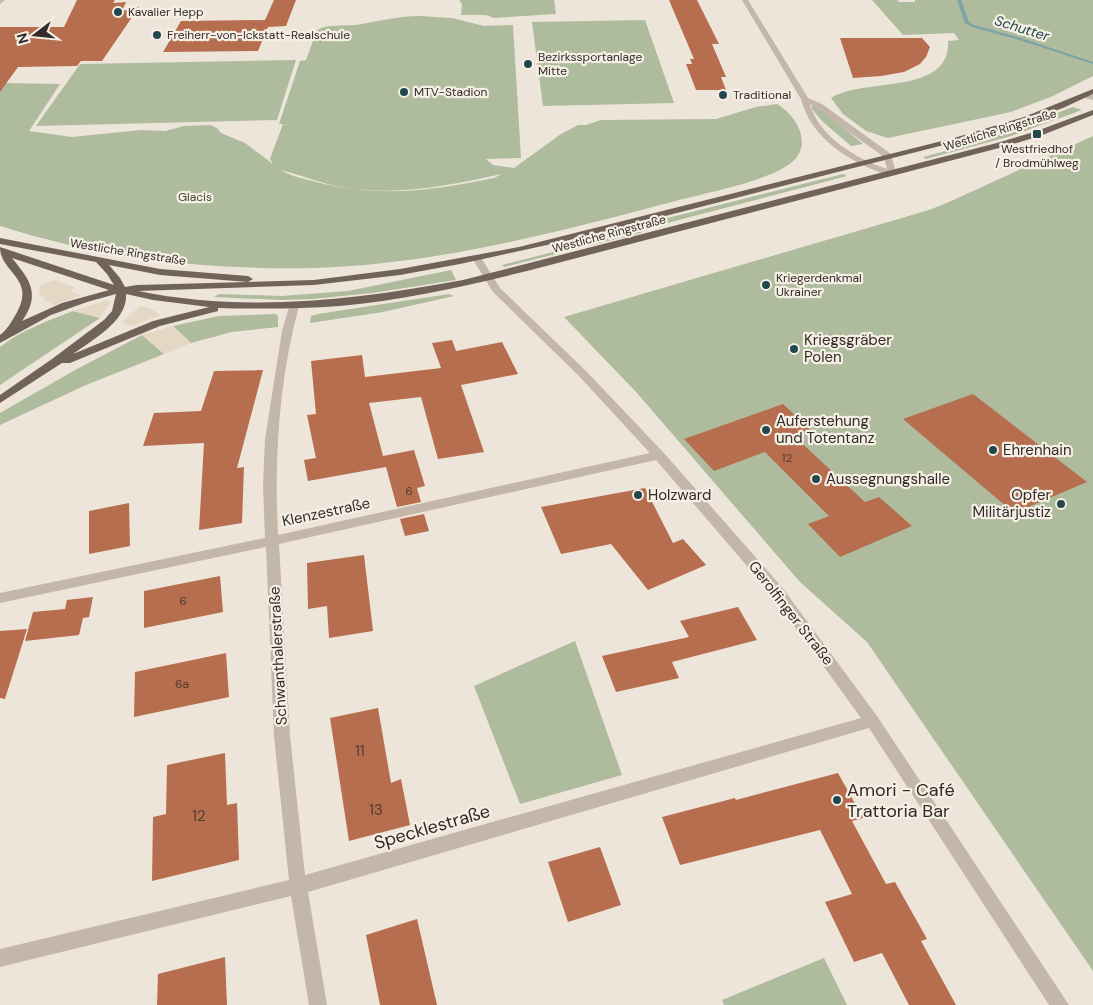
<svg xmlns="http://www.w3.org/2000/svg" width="1093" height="1005" viewBox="0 0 1093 1005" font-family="'DM Sans',sans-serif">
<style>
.green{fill:#aebb9c;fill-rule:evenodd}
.plaza{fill:#e4d7c3}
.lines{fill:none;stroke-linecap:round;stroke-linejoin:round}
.stream{fill:#7da3a7;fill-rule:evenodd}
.building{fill:#b66e4f}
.minor{fill:#c4b6a8;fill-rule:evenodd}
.major{fill:#72635a;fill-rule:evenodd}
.poi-dot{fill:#22484e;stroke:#f6efe5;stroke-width:2}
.labels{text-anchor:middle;stroke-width:4.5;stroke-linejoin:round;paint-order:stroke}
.far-poi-label{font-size:12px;fill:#322b27;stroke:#f6efe5;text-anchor:start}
.far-street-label{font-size:12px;fill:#322b27;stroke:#f6efe5}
.far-park-label{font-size:12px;fill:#404d2e;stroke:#f6efe5}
.number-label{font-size:12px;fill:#533c31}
.far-water-label{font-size:14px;font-style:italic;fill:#22484e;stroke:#f6efe5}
.poi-label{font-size:15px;fill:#322b27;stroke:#f6efe5;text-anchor:start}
.street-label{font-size:15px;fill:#322b27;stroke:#f6efe5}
.near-number-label{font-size:15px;fill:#533c31}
.near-poi-label{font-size:18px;fill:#322b27;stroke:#f6efe5;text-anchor:start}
.near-street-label{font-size:18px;fill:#322b27;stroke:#f6efe5}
</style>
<rect width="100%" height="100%" fill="#eee5da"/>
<g class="green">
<polygon points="459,0 554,0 556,14 494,18 486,15 461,15 462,4"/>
<path d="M 872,0 L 897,0 L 899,2 L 915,2 L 915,0 L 1093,0 L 1093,76 L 1053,96 L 1011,112 L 888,138 L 866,131 L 843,114 L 831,98 C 863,77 951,96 948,41 L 959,40 L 954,33 L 903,35 Z"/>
<path d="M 420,16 L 452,18 L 484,26 L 513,25 L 521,158 L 486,159 L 493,165 L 514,168 L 561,134 L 578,125 L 586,125 L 601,120 L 716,119 L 756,107 L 777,104 C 797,116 813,144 792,162 C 772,180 710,192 683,199 C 562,231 440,264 314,268 C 205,270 104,259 0,226 L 0,83 L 60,84 L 29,131 L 72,137 L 141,130 L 165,131 L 184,126 L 210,125 L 217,128 L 221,133 L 245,143 L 273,164 L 270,159 L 283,124 L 279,124 L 300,61 L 306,60 L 317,30 C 329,24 341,26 355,25 C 378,22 396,16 420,16 ZM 280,170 C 302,175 324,185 347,188 C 399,196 451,185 502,174 L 494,178 C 431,191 379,198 316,182 C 304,179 291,176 280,170 Z"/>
<polygon points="645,20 674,103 543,106 532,22"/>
<polygon points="296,60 277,120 36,126 80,64"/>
<polygon points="812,105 822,110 863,144 851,146 822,121 812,109"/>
<polygon points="1073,107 1082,110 1011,136 926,159 923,157 976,143"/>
<polygon points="1093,136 1093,971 867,642 800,582 637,393 564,317 929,210 949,202"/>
<polygon points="843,174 847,176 652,227 640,233 504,267 502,265 612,237 628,228"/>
<polygon points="451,270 456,280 372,293 312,299 281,300 214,297 219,294 282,296 348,291"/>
<polygon points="449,294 454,296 383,312 310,323 311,316 318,314"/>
<path d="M 73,311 L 100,318 L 0,385 L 0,347 C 22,330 47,321 73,311 Z"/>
<polygon points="275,314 278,316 278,327 232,332 191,343 173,326 219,316"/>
<polygon points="142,335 164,354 86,385 0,425 0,413 77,369"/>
<polygon points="575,641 622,775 520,804 474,686"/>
<polygon points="824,958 847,1005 724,1005 722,1000"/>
</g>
<g class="plaza">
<polygon points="54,280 74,287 71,292 82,295 54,305 44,300 44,296 39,296 41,285"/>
<polygon points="107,300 111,302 100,318 73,311"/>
<polygon points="140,306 151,309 161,315 131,326 122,322"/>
<polygon points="173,326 191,343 164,354 142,335"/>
</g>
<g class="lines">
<polygon class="stream" points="957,0 961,0 969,22 974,25 1018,37 1093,62 1093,64 1016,39 972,27 965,23"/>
</g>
<g class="building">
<polygon points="77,0 115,0 113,3 126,2 122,11 139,7 102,61 81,61 77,66 18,67 0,92 0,27 64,27"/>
<polygon points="274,0 296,0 286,26 268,27 258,51 163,52 181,21 265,20"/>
<polygon points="669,0 697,0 719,44 712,44 726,77 721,77 726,90 696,90 686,64 692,64 690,59 694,59"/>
<polygon points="840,38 922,38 930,47 926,57 920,64 904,72 881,76 853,78"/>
<polygon points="452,340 456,351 502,342 518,374 461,385 484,452 438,459 421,397 369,403 383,456 414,450 425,486 417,488 421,502 397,507 386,467 308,481 304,460 316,458 307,415 316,414 311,361 362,355 365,377 441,368 432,343"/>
<polygon points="263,370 237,468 244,467 242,523 199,530 204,443 143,446 154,413 201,411 214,371"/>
<polygon points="973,394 1087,482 1014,513 903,419"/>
<polygon points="783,404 811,430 794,436 865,502 879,497 912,526 840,557 808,524 829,516 765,452 714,471 684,439"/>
<polygon points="645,488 673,543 683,539 706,565 648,590 611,544 561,554 541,507"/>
<polygon points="129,503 130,546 89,554 89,511"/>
<polygon points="424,514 429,531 405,536 400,519"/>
<polygon points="364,555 373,631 329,638 327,606 308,609 307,563"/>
<polygon points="220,576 223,612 144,628 144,591"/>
<polygon points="93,597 89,617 83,618 79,635 25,641 33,612 65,609 67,600"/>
<polygon points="738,607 757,640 672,662 679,678 616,692 602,656 689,637 680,621"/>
<polygon points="27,629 5,699 0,698 0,631"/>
<polygon points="226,653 229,697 134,717 135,672"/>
<polygon points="378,708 391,783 401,779 410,825 349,841 330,718"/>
<polygon points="225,753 227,805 237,803 239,860 152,881 153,817 166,814 167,765"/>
<polygon points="838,773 863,818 852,821 886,884 895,882 927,939 921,941 956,1005 909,1005 882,953 854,962 825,902 852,894 820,830 680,865 662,817 735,798 736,800"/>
<polygon points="600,847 621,905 568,922 548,862"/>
<polygon points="417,919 437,1005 380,1005 366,935"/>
<polygon points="225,957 227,1005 157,1005 158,974"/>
</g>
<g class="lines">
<g class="minor">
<polygon points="0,0 5,0 0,4"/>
<path d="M 742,0 L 748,0 L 808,98 L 822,104 L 891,154 L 896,173 L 895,175 C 887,176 877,171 869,168 C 838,154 810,133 801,99 ZM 810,104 L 884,157 L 887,169 C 857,159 819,137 810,104 Z"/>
<polygon points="1082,93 1093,95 1093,100 1082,97"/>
<path d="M 477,255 L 480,256 L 500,288 L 587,372 L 663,452 L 781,586 L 877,716 L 1069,1005 L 1049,1005 L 869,728 L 308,892 L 327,1005 L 309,1005 L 291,896 L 0,967 L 0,949 L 289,880 L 274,736 L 266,547 L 0,603 L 0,593 L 265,538 L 263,486 L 265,439 L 282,331 L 290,304 L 298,304 L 299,306 C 279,380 274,458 278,535 L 650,453 L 579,376 L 493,292 L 472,258 ZM 656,460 L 771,594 L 861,718 L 305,875 L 290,736 L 279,544 Z"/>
</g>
<path class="major" d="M 1093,89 L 1093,94 L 1063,108 L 995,132 L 579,238 L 460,264 L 400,275 L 314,285 L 138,291 C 246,313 355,300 463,280 L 997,143 L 1034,132 L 1093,110 L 1093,115 L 1040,136 L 1003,147 L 527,271 C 466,286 403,300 340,306 C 299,309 259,309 218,308 L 218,311 L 160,326 L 70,363 L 62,363 L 0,403 L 0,395 L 52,359 L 104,320 L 112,311 L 116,294 L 87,302 L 51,315 L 0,343 L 0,335 C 6,331 12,321 16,314 C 37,278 0,273 0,247 L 114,285 L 107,274 L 96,262 L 0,244 L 0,238 L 160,269 L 248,276 L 253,279 L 248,282 L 160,275 L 109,265 L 120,278 L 125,287 L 137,285 L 314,280 L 400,269 L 519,247 L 954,138 L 1024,117 ZM 12,258 L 109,290 L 62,303 L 22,321 C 41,294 30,280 12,258 ZM 126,294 L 153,300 L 209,307 L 153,321 L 73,354 C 92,340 128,321 126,294 Z"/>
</g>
<g class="poi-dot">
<circle cx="118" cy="12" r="5"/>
<circle cx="157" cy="35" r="5"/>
<circle cx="528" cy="64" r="5"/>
<circle cx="404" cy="92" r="5"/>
<circle cx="723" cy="95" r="5"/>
<rect x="1032" y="129" width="10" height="10" rx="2.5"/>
<circle cx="766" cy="285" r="5"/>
<circle cx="794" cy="349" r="5"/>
<circle cx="766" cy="430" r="5"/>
<circle cx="993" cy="450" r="5"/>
<circle cx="816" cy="479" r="5"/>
<circle cx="638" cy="495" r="5"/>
<circle cx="1061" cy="504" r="5"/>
<circle cx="837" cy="800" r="5"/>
</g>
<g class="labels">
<g class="far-poi-label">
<text x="128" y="16">Kavalier Hepp</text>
<text x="167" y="39">Freiherr-von-Ickstatt-Realschule</text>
<text x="538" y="61">Bezirkssportanlage<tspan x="538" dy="14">Mitte</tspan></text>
<text x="414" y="96">MTV-Stadion</text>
<text x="733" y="99">Traditional</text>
<text x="1037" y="153" text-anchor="middle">Westfriedhof<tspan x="1037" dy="14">/ Brodmühlweg</tspan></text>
<text x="776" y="282">Kriegerdenkmal<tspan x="776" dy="14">Ukrainer</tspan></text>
</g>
<g class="far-street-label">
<text transform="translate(1000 130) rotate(-17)" y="4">Westliche Ringstraße</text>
<text transform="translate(609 234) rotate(-15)" y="4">Westliche Ringstraße</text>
<text transform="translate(128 252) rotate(9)" y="4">Westliche Ringstraße</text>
</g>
<g class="far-park-label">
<text x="195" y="201">Glacis</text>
</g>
<g class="number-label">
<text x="787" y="462">12</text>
<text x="409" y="495">6</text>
<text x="183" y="605">6</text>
<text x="182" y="688">6a</text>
</g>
<g class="far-water-label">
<text transform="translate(1022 28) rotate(17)" y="5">Schutter</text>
</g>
<g class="poi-label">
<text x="804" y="345">Kriegsgräber<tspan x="804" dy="17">Polen</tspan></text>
<text x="776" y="426">Auferstehung<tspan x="776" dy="17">und Totentanz</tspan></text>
<text x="1003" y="455">Ehrenhain</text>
<text x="826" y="484">Aussegnungshalle</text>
<text x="648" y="500">Holzward</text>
<text x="1051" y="500" text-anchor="end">Opfer<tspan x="1051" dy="17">Militärjustiz</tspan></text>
</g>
<g class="street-label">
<text transform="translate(326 512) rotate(-12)" y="5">Klenzestraße</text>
<text transform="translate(791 613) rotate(52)" y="5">Gerolfinger Straße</text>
<text transform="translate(278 656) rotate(-93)" y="5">Schwanthalerstraße</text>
</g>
<g class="near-number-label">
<text x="360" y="756">11</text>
<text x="376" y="815">13</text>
<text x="199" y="821">12</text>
</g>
<g class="near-poi-label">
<text x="847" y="796">Amori - Café<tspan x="847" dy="21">Trattoria Bar</tspan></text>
</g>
<g class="near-street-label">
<text transform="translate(432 827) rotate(-16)" y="6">Specklestraße</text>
</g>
</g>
<g transform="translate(35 35) rotate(254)" stroke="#f6efe5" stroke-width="4" paint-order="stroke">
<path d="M0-4L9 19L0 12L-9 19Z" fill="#322b27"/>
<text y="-8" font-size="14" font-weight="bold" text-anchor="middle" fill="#322b27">N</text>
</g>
</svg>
